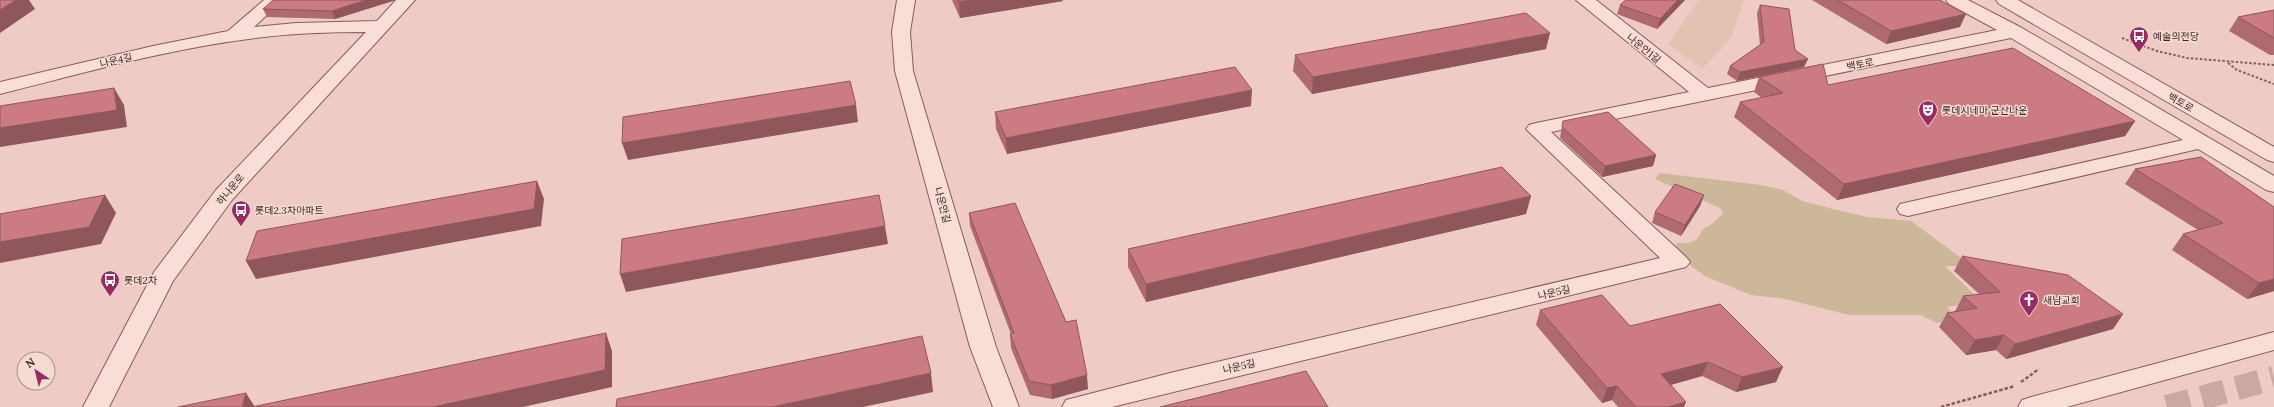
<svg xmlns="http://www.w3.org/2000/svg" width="2274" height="407" viewBox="0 0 2274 407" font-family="Lora,'Noto Sans KR',serif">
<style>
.farmland{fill:#e4c2b2}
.green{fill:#ccb798}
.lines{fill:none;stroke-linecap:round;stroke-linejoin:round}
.minor-tunnel{stroke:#caa9a4;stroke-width:24;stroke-dasharray:24 12;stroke-linecap:butt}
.minor-casing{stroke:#895b5b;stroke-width:2}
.path-far1{stroke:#895b5b;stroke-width:2;stroke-dasharray:2.5 2;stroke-linecap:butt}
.path{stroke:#895b5b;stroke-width:2.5;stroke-dasharray:3.5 2;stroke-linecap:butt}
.minor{fill:#f9ded8;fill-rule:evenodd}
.wall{fill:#af6a71}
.shaded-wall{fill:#8f565c}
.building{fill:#cc7b83;stroke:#8f565c}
.labels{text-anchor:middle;stroke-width:3;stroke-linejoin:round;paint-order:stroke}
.poi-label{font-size:10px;fill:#391f20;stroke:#f5dbd4;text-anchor:start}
.street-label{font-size:10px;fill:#391f20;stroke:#f5dbd4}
</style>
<rect width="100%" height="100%" fill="#eeccc5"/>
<polygon class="farmland" points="1699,0 1744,0 1731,38 1702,69 1668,44"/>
<path class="green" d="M 1660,173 L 1761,185 L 1783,190 L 1802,201 L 1837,210 L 1867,217 L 1911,221 L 1972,266 L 1945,266 L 1976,296 L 1974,303 L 1947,307 L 1953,314 L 1953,320 L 1937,323 L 1921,315 L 1849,315 L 1786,299 L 1751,295 L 1705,276 L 1692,267 L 1674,248 L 1677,243 C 1690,243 1697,244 1702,230 L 1713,223 L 1723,214 L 1720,208 L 1655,179 Z"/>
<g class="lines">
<polyline class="minor-tunnel" points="2167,407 2274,378"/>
<g class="minor-casing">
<g id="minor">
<path d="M 264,0 L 283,0 L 254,27 L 296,23 L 377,21 L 396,0 L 415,0 L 232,200 L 173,281 L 109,407 L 83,407 L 154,272 L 216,190 L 366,32 C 332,32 298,33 264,37 C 174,47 87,72 0,94 L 0,82 L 153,46 L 228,31 Z"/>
<polygon points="897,0 915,0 910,32 913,71 996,347 1019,407 993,407 970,347 895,71 892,32"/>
<polygon points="1576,0 1596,0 1708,88 1997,30 1949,4 1946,0 1968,0 2022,28 2274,176 2274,192 2266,190 2198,149 1908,216 1900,214 1897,209 1900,204 2183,140 2011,38 1551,132 1686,257 1690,262 1686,267 1112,407 1062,407 1066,400 1174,372 1660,258 1526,129 1529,125 1536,123 1689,92"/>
<polygon points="1996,0 2018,0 2274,147 2274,162 2267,160 1999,4"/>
<polygon points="2274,332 2274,350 2067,407 2018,407 2022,400 2031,397"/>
</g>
</g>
<g class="path-far1">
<polyline points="2122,38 2157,51 2187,58 2274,65"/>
<polyline points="2228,63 2237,70 2274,84"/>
</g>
<g class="path">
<polyline points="2021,382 2039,369"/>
<polyline points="1941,407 2015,386"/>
</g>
<use href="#minor" class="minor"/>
</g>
<g class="wall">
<polygon points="396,0 335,19 267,17 263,9"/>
<polygon points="952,0 1062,0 1063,1 960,18"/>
<polygon points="1626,0 1685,0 1657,29 1617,14 1620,5"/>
<polygon points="1812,0 1940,0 1960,27 1886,44"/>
<polygon points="1760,5 1795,50 1808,59 1804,67 1737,81 1727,74 1730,66 1760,45 1757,13"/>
<polygon points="2274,10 2274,55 2270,55 2229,31 2238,17"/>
<polygon points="1546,49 1312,94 1293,71 1295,55"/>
<polygon points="1759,77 1828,85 2135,121 2125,136 1837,200 1734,117 1740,102 1762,98 1754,92"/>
<polygon points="1251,106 1007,154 996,129 995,112"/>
<polygon points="1563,121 1656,155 1653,166 1602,177 1560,138"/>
<polygon points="2201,157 2274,291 2247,299 2172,250 2183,234 2198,230 2125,184 2135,169"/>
<polygon points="1704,195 1700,206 1681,236 1652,223 1655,212"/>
<polygon points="969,213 1088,389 1052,399 1030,395 1011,348 1010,334 1011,334 970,226"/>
<polygon points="1526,214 1146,302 1128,267 1128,249"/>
<polygon points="1962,256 2123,314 2113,329 2006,359 1996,350 1966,355 1939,327 1947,313 1956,311 1955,311 1963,296 1979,294 1954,271"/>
<polygon points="1540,310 1630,326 1776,382 1736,392 1702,376 1671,385 1684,407 1618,407 1612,400 1602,403 1536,325"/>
</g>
<g class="shaded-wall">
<polygon points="16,0 29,0 35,9 0,33 0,10"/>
<polygon points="366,0 396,0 335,19 332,11"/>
<polygon points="972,0 1062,0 1063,1 960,18 959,2"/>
<polygon points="1678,0 1685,0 1657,29 1660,19"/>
<polygon points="1966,14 1960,27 1886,44 1891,31"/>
<polygon points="1550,33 1546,49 1312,94 1313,77"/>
<polygon points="1808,59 1804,67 1737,81 1740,72"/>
<polygon points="114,88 124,105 127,127 0,147 0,128"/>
<polygon points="1252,90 1251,106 1007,154 1006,138"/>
<polygon points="856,105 858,122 628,160 622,143"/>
<polygon points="2135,121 2125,136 1837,200 1844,184"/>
<polygon points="1656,155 1653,166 1602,177 1605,166"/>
<polygon points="537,181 544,199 541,226 256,279 246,261"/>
<polygon points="105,195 116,213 101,244 0,263 0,242"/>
<polygon points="1704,195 1700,206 1681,236 1685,225"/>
<polygon points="1531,196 1526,214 1146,302 1146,284"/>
<polygon points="885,226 888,244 626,292 620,274"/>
<polygon points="2274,279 2274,291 2247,299 2259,283"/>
<polygon points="2123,314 2113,329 2006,359 2015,344"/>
<polygon points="606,333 612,351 612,387 523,407 433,407"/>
<polygon points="2004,335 1996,350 1966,355 1975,340"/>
<polygon points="1708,362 1702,376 1656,389 1661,374"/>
<polygon points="1783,367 1776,382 1736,392 1742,377"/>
<polygon points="931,373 933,392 863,407 772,407"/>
<polygon points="1087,375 1088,389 1052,399 1051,385"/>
<polygon points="1617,386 1612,400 1602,403 1607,388"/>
<polygon points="246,393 255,407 242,407"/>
<polygon points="1686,402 1684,407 1668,407"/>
</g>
<g class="building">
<polygon points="0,0 16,0 0,10"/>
<polygon points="273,0 366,0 332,11 263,9"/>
<polygon points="958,0 972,0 959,2"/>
<polygon points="1626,0 1678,0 1660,19 1620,5"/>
<polygon points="1838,0 1940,0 1966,14 1891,31"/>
<polygon points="1760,5 1789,9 1795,50 1808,59 1740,72 1730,66 1764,42"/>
<polygon points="2274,10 2274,38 2238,17"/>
<polygon points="1526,13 1550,33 1313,77 1295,55"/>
<polygon points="2013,48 2135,121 1844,184 1740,102 1783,93 1759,77 1823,64 1828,85"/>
<polygon points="1235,67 1252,90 1006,138 995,112"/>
<polygon points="850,81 856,105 622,143 623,117"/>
<polygon points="114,88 117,110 0,128 0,106"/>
<polygon points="1608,112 1656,155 1605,166 1562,127 1563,121"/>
<polygon points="2201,157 2274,207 2274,279 2259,283 2183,234 2223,223 2135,169"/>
<polygon points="1502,167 1531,196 1146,284 1128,249"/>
<polygon points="537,181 534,209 246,261 257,231"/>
<polygon points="1675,184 1704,195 1685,225 1655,212"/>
<polygon points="105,195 89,227 0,242 0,214"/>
<polygon points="879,195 885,226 620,274 622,239"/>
<polygon points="1015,203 1066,322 1076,320 1087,375 1051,385 1029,381 1010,334 1014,333 969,213"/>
<polygon points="1962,256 2068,275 2123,314 2015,344 2004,335 1975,340 1947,313 1977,308 1963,296 2000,292"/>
<polygon points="1602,295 1630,326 1720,304 1783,367 1742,377 1708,362 1661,374 1686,402 1668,407 1636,407 1617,386 1607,388 1540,310"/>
<polygon points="606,333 605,370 433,407 252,407"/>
<polygon points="922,336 931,373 772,407 616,407 617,399"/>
<polygon points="1306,371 1328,407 1160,407"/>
<polygon points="246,393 242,407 178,407"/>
</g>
<defs>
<g id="bus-pin" transform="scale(1)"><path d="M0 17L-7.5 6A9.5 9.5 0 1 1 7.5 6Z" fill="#982b64" stroke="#f5dbd4"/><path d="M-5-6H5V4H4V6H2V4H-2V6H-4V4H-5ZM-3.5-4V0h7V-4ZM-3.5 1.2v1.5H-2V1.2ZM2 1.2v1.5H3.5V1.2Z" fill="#fff"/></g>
<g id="theatre-pin" transform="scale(1)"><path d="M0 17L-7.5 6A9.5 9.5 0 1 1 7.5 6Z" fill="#982b64" stroke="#f5dbd4"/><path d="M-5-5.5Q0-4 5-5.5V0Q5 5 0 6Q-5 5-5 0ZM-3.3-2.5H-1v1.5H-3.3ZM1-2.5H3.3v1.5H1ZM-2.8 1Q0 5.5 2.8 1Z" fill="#fff"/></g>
<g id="church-pin" transform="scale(1)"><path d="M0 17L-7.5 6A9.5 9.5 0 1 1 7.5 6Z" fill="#982b64" stroke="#f5dbd4"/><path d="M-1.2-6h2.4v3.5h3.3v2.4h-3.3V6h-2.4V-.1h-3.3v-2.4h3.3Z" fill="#fff"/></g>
</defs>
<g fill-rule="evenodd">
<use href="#bus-pin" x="2139" y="36"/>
<use href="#theatre-pin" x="1928" y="110"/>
<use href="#bus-pin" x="241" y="210"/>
<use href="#bus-pin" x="110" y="280"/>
<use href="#church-pin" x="2029" y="300"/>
</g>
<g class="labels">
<g class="poi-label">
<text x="2153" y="40">예술의전당</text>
<text x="1942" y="114">롯데시네마 군산나운</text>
<text x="255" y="214">롯데2.3차아파트</text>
<text x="124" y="284">롯데2차</text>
<text x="2043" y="304">새남교회</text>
</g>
<g class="street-label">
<text transform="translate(1644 48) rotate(39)" y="4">나운안1길</text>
<text transform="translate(116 60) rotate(-13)" y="4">나운4길</text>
<text transform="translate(1860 64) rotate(-11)" y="4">백토로</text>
<text transform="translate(2181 102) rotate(30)" y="4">백토로</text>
<text transform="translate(230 189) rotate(-50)" y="4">하나운로</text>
<text transform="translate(943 205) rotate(75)" y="4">나운안길</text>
<text transform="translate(1554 292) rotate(-13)" y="4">나운5길</text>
<text transform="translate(1239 366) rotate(-13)" y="4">나운5길</text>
</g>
</g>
<g transform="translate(36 371) rotate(325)"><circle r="19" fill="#f5dbd4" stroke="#aa908c"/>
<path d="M0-3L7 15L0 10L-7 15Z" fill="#982b64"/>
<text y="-6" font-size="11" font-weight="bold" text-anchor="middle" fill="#391f20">N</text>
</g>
</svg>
